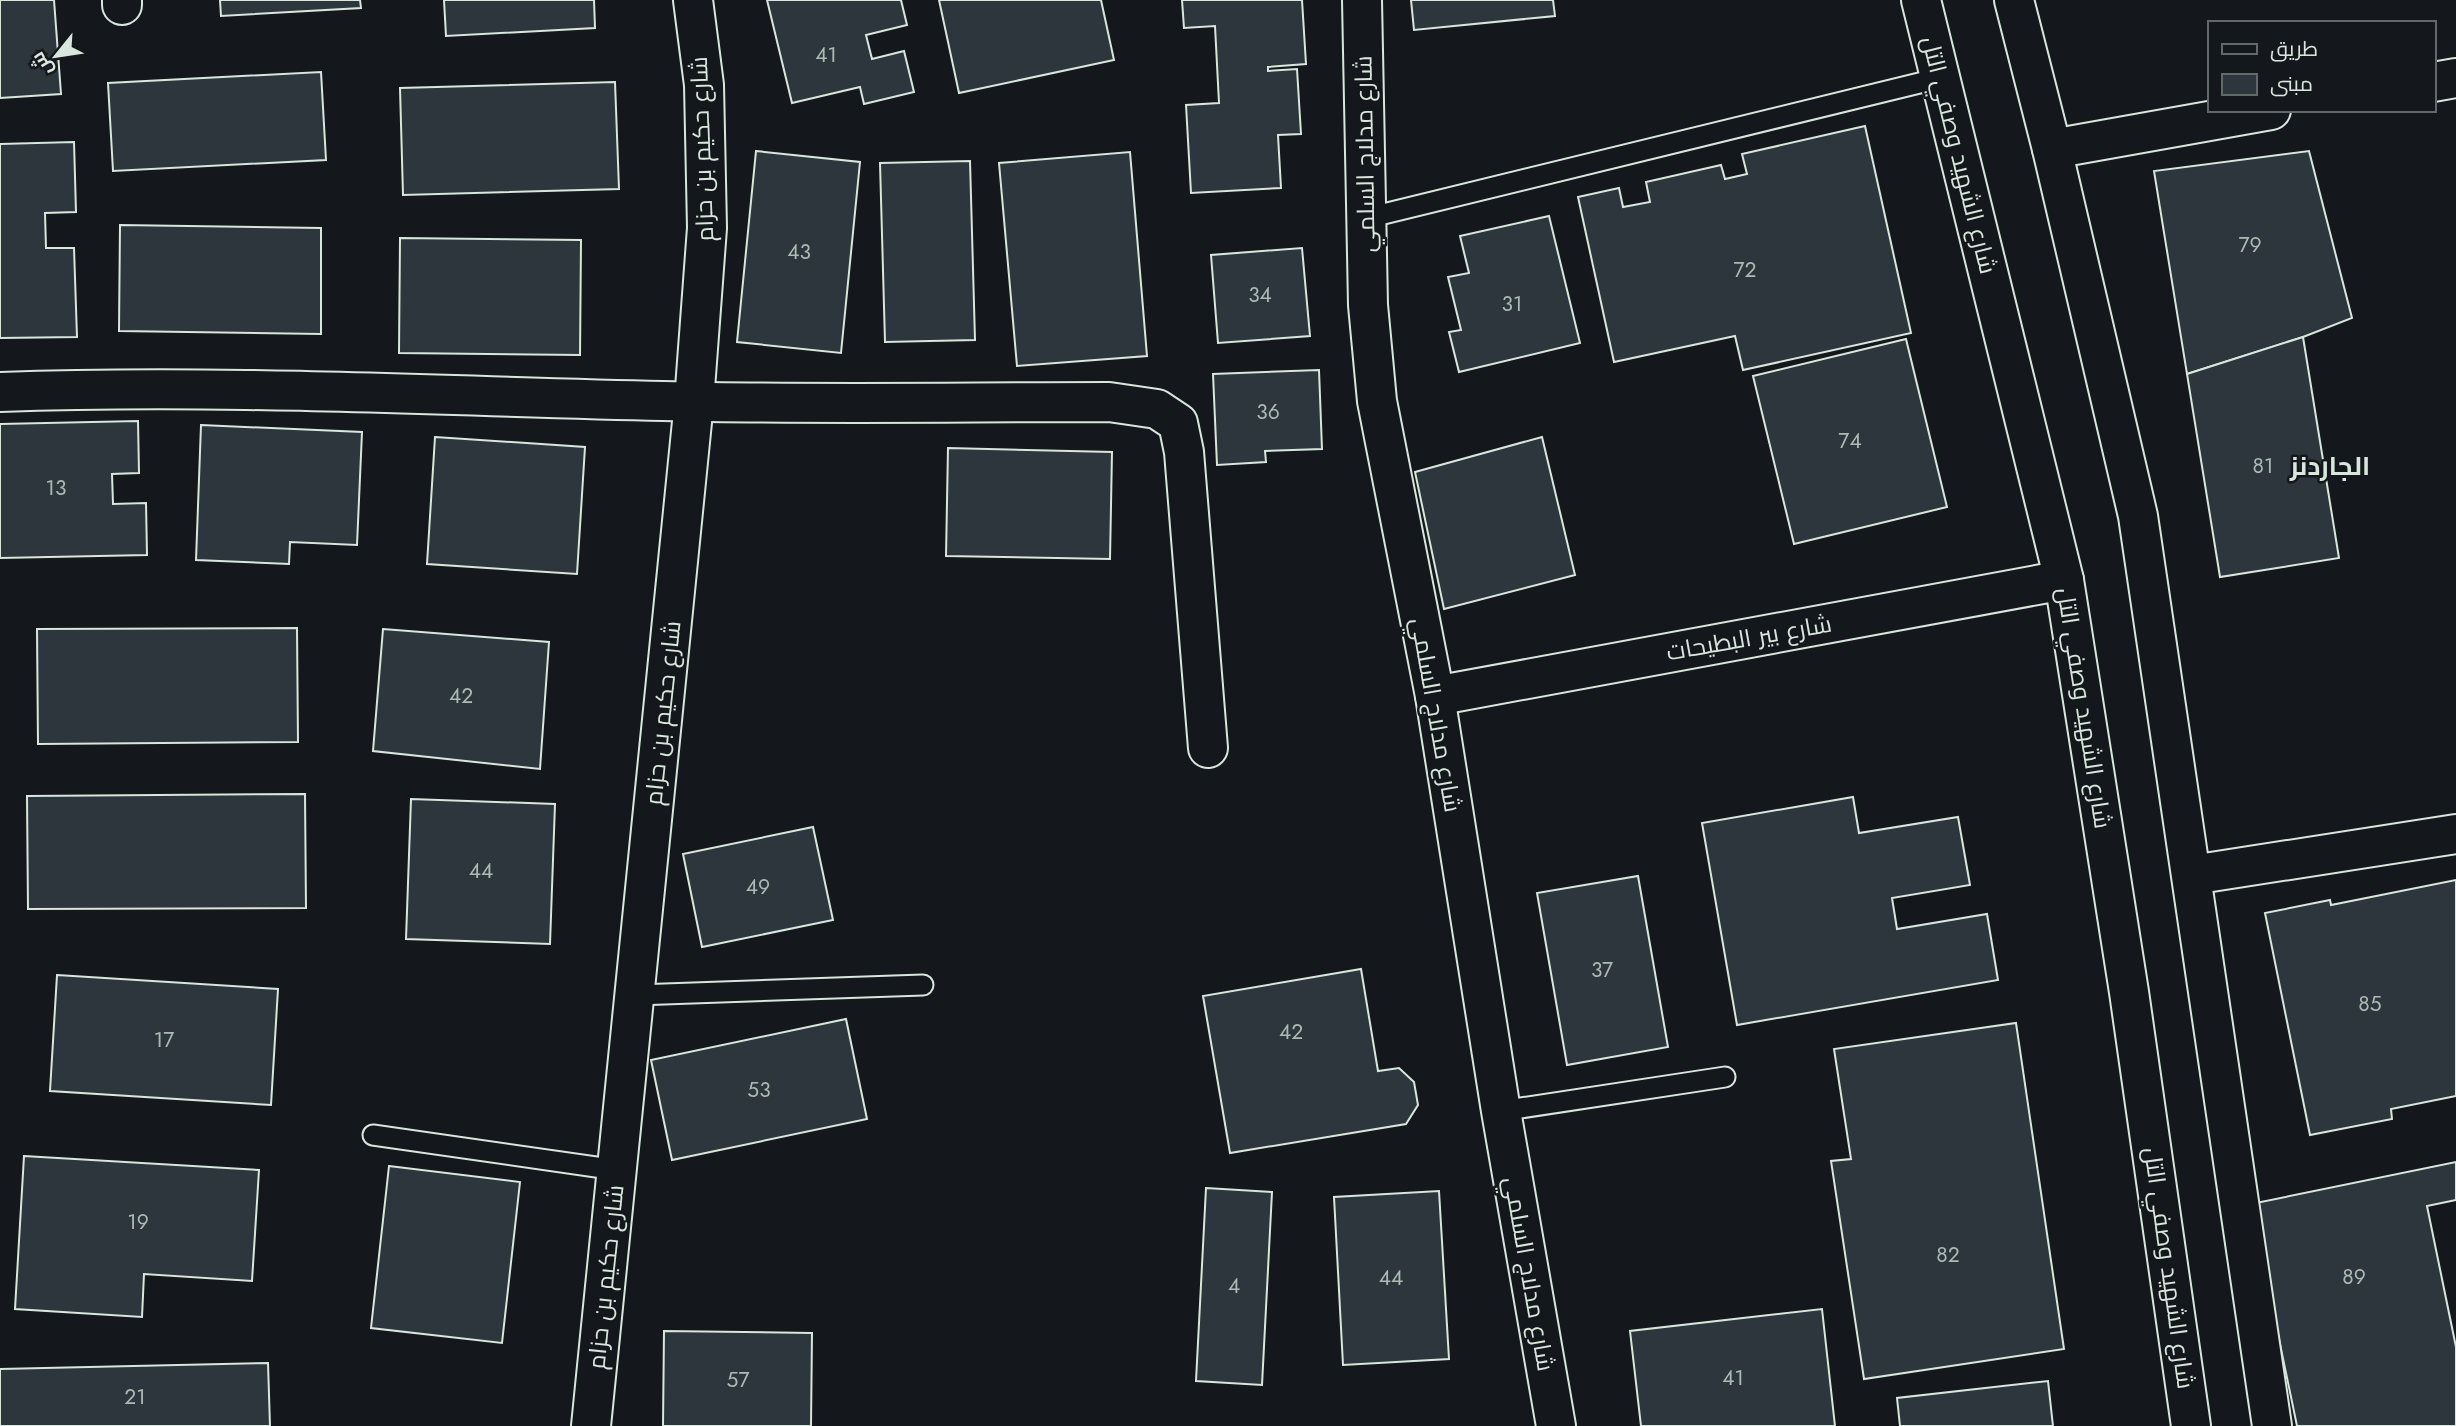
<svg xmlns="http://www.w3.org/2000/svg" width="2456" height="1426" viewBox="0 0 2456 1426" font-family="Jost,Cairo,sans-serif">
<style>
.building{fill:#2c363c;stroke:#d8e6dc;stroke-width:2}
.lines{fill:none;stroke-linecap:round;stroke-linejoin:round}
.lane-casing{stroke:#d8e6dc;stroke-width:23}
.street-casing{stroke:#d8e6dc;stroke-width:42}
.secondary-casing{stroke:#d8e6dc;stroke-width:42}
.lane{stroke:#14181c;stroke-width:19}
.street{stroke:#14181c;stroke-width:38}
.secondary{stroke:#14181c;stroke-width:38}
.labels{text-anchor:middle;stroke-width:5;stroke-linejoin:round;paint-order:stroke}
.number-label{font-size:21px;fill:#adbab4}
.street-label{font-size:24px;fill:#d8e6dc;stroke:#14181c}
.neighbourhood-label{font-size:26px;font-weight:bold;fill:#d8e6dc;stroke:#14181c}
</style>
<rect width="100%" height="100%" fill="#14181c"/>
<g class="building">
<polygon points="0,0 54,0 61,94 0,98"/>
<polygon points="220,0 360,0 361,8 221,16"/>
<polygon points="444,0 594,0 595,28 446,36"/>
<polygon points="767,0 901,0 907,25 866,35 872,59 904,51 914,92 864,104 860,87 792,103"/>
<polygon points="939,0 1101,0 1114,60 959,93"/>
<polygon points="1182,0 1302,0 1306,64 1268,67 1268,71 1297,69 1301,134 1278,135 1281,188 1191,193 1186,105 1219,103 1215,26 1184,28"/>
<polygon points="1411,0 1553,0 1555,16 1414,30"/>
<polygon points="321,72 326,160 113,171 108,83"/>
<polygon points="615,82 619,189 403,195 400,88"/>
<polygon points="1865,126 1911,333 1743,370 1735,336 1614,362 1578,197 1619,188 1623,207 1650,202 1646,182 1721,165 1725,179 1747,174 1742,154"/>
<polygon points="74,142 76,212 45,213 46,248 74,248 77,337 0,338 0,144"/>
<polygon points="756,151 860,162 841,353 737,342"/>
<polygon points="2309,151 2352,318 2303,337 2187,374 2154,171"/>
<polygon points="1130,152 1147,356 1017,366 999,163"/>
<polygon points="970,161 975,340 885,342 880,163"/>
<polygon points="1549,216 1580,343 1459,372 1449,332 1461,330 1448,277 1469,273 1460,236"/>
<polygon points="120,225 321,228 321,334 119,331"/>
<polygon points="400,238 581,240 580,355 399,353"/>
<polygon points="1302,248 1310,336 1218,343 1211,255"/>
<polygon points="2303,337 2339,558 2220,577 2187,374"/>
<polygon points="1906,339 1947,507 1794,544 1753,376"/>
<polygon points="1319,370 1322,449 1265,451 1266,462 1217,465 1213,374"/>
<polygon points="138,421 139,473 112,474 113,504 146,503 147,555 0,558 0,424"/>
<polygon points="201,425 362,432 357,545 290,542 289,564 196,560"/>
<polygon points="435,437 585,447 577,574 427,564"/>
<polygon points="1542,437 1575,575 1444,609 1415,472"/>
<polygon points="948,448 1112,452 1110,559 946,556"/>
<polygon points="297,628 298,742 38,744 37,629"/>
<polygon points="383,629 549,642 540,769 373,751"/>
<polygon points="305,794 306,908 28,909 27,796"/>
<polygon points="1853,797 1859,833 1958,817 1970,885 1892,898 1897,929 1987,914 1998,980 1737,1025 1702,823"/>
<polygon points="411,799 555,804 550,944 406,939"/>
<polygon points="813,827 833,920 702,947 683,854"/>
<polygon points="1638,876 1668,1047 1567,1065 1537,893"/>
<polygon points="2456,880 2456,1096 2391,1109 2392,1119 2310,1135 2265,913 2330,900 2331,905"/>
<polygon points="1361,969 1378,1071 1399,1068 1414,1082 1418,1105 1406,1124 1230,1153 1203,996"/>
<polygon points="57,975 278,989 271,1105 50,1091"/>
<polygon points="846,1019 867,1119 672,1160 651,1060"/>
<polygon points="2016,1023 2064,1349 1864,1379 1831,1161 1851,1159 1834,1049"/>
<polygon points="24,1156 259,1170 252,1281 144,1274 142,1317 15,1309"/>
<polygon points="2456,1162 2456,1200 2427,1206 2456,1347 2456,1426 2297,1426 2251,1204"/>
<polygon points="389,1166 520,1182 502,1343 371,1328"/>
<polygon points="1206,1188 1272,1192 1262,1385 1196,1381"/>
<polygon points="1439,1191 1449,1359 1343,1365 1334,1197"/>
<polygon points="1822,1309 1835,1426 1641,1426 1630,1331"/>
<polygon points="664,1331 812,1333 811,1426 663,1426"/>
<polygon points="268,1363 270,1426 0,1426 0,1369"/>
<polygon points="2048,1381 2053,1426 1900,1426 1897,1398"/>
</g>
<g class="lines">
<g class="lane-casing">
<g id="lane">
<polyline points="1367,218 1940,78"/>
<polyline points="636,995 923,985"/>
<polyline points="1501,1111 1725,1077"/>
<polyline points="373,1135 617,1170"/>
</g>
</g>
<g class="street-casing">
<g id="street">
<polyline points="122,0 122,5"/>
<polyline points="1362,0 1368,305 1377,401 1435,696 1501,1111 1556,1426"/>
<polyline points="2433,82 2456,78"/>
<polyline points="2052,149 2271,110"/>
<path d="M 0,392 C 221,384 443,396 663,401 C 812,405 961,402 1109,402 L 1157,409 L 1178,423 L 1184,452 L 1208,748"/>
<polyline points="1435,696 2064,580"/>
<polyline points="2192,875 2456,834"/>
<polyline points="591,1426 694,402 707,228 704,85 693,0"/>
</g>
</g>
<g class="secondary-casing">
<g id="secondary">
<polyline points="1921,0 2064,580 2129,992 2191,1426"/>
<polyline points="2014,0 2052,149 2138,516 2272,1426"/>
</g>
</g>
<use href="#lane" class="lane"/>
<use href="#street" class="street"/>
<use href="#secondary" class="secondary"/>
</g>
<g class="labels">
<g class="number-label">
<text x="826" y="62">41</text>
<text x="2250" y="252">79</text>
<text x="799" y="259">43</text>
<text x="1745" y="277">72</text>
<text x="1260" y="302">34</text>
<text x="1512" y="311">31</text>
<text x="1268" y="419">36</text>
<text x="1850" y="448">74</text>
<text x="2263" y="473">81</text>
<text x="56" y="495">13</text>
<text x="461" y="703">42</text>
<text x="481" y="878">44</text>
<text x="758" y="894">49</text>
<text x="1602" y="977">37</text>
<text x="2370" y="1011">85</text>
<text x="1291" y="1039">42</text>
<text x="164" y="1047">17</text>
<text x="759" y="1097">53</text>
<text x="138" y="1229">19</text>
<text x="1948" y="1262">82</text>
<text x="2354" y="1284">89</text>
<text x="1391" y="1285">44</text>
<text x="1234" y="1293">4</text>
<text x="1733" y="1385">41</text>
<text x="738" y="1387">57</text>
<text x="135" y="1404">21</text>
</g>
<g class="street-label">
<text transform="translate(702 149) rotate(-92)" y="8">شارع حكيم بن حزام</text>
<text transform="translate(1365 154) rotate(-91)" y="8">شارع مدلاج السلمي</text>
<text transform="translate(1959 155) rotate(76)" y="8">شارع الشهيد وصفي التل</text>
<text transform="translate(1749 638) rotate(-10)" y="8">شارع بير البطيحات</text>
<text transform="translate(2084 708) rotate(81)" y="8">شارع الشهيد وصفي التل</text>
<text transform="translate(663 713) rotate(-84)" y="8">شارع حكيم بن حزام</text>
<text transform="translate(1436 715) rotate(80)" y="8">شارع مدلاج السلمي</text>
<text transform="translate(2169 1268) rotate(82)" y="8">شارع الشهيد وصفي التل</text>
<text transform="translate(1529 1274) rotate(80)" y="8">شارع مدلاج السلمي</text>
<text transform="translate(606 1277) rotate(-84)" y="8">شارع حكيم بن حزام</text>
</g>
<g class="neighbourhood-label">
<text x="2330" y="475">الجاردنز</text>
</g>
</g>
<rect x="2208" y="21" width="228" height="91" fill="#14181c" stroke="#626a69" stroke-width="2"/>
<rect x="2222" y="44" width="35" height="10" fill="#14181c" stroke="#626a69" stroke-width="2"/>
<text x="2270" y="56" font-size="21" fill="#d8e6dc">طريق</text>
<rect x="2222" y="74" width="35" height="21" fill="#2c363c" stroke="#626a69" stroke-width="2"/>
<text x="2270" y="91" font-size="21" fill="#d8e6dc">مبنى</text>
<g transform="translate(56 56) rotate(240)" stroke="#14181c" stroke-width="5" paint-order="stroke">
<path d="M0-5L12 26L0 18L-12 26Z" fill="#d8e6dc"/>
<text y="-10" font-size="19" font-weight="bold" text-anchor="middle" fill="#d8e6dc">ش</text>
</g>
</svg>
